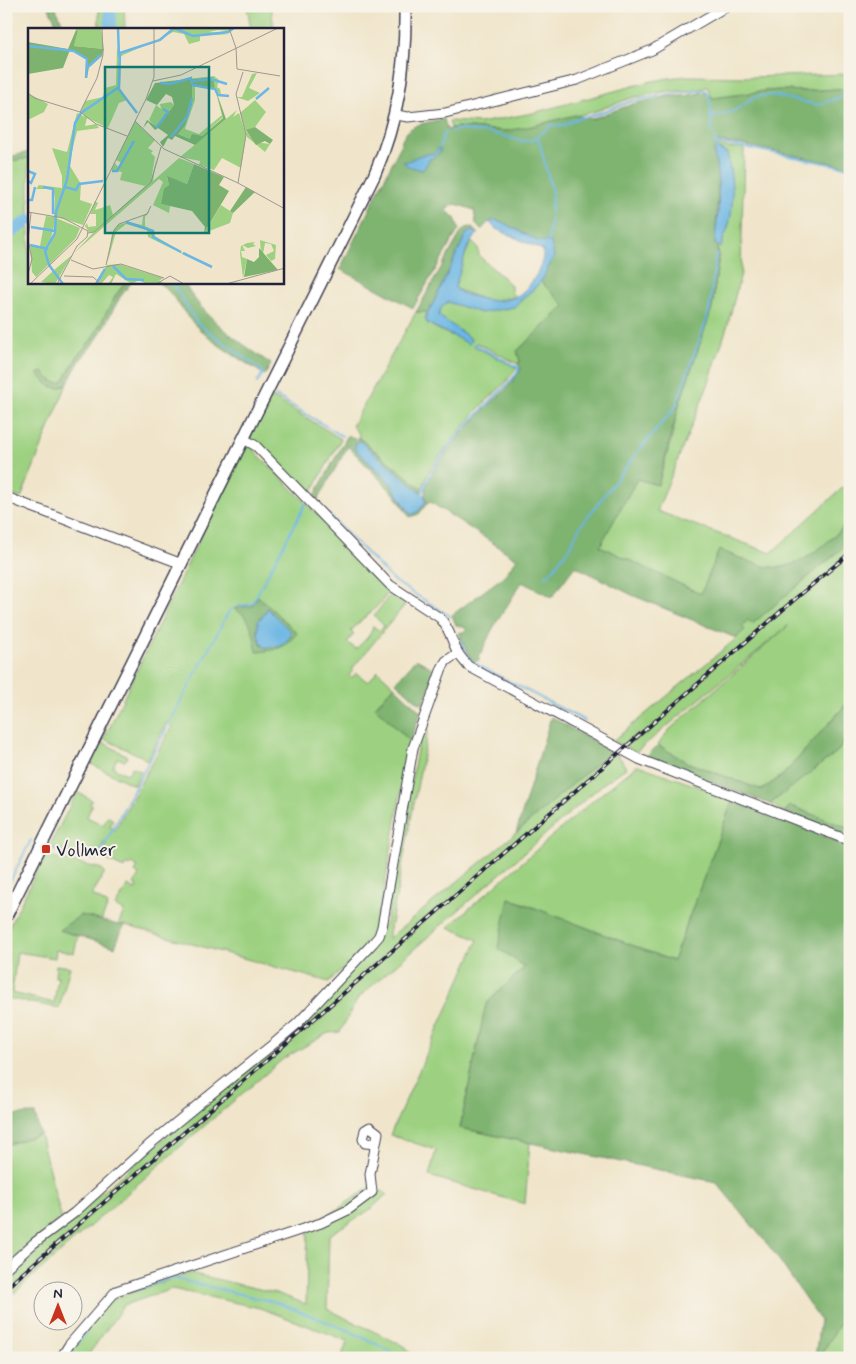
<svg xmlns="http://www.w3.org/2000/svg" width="856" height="1364" viewBox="0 0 856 1364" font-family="Mynerve,sans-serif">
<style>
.green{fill:#9dd181;stroke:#607a5e}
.forest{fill:#7eb36f;stroke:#506a55;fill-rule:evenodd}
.water{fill:#6bb6e4;stroke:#466c90}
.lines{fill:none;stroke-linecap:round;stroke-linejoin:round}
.stream{stroke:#6bb6e4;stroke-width:2}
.river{stroke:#6bb6e4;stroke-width:12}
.minor-casing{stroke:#413f50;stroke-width:11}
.major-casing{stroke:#413f50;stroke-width:14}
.minor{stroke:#fff;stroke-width:9}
.major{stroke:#fff;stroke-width:11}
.rail-casing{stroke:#22223b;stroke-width:4}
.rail{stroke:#f7f3e8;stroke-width:2;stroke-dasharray:5.5;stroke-linecap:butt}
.poi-dot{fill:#c8321e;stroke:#f7f3e8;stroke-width:2}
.labels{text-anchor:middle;stroke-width:4;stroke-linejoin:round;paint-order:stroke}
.poi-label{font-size:19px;fill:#22223b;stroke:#f7f3e8;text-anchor:start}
.inset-river{fill:none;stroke:#6bb6e4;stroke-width:2.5}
.inset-road{fill:none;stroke:#9e9791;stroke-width:1}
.view{fill:#0f766e;fill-opacity:0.15;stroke:#0f766e;stroke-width:2.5}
.inset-edge{fill:none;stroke:#22223b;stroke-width:2.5}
</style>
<rect width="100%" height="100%" fill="#f7f3e8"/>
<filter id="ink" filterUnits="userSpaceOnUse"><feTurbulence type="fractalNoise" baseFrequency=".02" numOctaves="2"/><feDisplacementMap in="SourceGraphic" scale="10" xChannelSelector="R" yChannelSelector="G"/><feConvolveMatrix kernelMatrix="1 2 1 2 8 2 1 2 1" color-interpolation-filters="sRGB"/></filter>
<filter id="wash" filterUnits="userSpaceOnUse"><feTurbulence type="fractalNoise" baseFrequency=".0096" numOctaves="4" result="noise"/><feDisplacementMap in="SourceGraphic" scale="20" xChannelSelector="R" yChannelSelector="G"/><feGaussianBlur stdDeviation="1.12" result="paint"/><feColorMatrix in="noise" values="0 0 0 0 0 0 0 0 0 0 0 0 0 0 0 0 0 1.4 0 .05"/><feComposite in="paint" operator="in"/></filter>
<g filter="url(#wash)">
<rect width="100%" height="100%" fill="#f0e5ca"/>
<g class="green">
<rect x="99" y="6" width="9" height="23"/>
<polygon points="111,6 124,6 125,29 112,29"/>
<polygon points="247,6 271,6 274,29 251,29"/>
<polygon points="850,74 850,88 806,91 781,90 764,91 713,99 707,87 693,91 669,91 631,98 593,112 521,129 506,131 457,127 451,128 449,121 480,123 533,113 648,82 669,78 686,76 748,77"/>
<path d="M 717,145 L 730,148 L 744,148 L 741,273 L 728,324 L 708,385 L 657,511 L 771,553 L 850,481 L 850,521 C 827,542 798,575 763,566 C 748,562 733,555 719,550 L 701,594 L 599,546 L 637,479 L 658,485 L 671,440 L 679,405 L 712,308 L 719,255 L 717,247 L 721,246 C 723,238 727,232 729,224 C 735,199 728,175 722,150 L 718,149 Z"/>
<polygon points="29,158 29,218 6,234 6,162"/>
<path d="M 29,222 L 29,282 L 125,283 L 116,295 L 92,339 L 79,354 L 64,380 C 57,387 49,379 43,373 L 38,374 C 47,382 55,393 67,384 L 21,498 L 6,493 L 6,238 Z"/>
<path d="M 472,242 L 478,248 L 479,256 L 508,282 L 511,286 L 511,292 L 516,297 L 487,301 L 456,289 L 455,287 C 459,272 463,255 472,242 Z"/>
<path d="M 541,282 L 566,306 L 541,328 L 518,364 L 477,343 L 474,344 L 474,346 L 517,368 L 505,383 L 479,408 L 441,454 L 429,472 L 422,489 L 358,437 L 359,434 L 352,426 L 416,312 L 428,312 L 426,315 L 427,323 C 443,332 451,338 470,338 L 439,316 C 439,310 443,305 448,302 L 502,309 L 514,307 Z"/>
<polygon points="271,396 341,439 309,497 249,436"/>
<path d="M 246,442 L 390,588 C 382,607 363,616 351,631 L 354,634 L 347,642 L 356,649 C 363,641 371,637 373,626 L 380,631 L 384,626 L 374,616 L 393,591 L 408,601 L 352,669 L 353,671 L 349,675 L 352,678 L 356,673 L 368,682 L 378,671 L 394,686 L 375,707 L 410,741 L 378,924 C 370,948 347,964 329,982 L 124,925 L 118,925 L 124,911 L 115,906 L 128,886 L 135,890 L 137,886 L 134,884 L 139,875 L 135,872 L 138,867 L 132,863 L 130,866 L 126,864 L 124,868 L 100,857 L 107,844 L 104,842 L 97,856 L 94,857 L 49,847 L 77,792 L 92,800 L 90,804 L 92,805 L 87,817 L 103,825 L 108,816 L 113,820 L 110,827 L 115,830 L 172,726 L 167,722 L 147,761 L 141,756 L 104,739 Z"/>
<polygon points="850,542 850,700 783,775 762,790 686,762 658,745 669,730 789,625 636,752 613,741 737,638 741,626 748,620 752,624"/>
<polygon points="423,729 428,730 388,939 516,833 611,751 621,759 626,768 604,783 358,998 340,1032 328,1033 283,1059 189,1139 6,1300 6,1274 299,1024 386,923 418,744"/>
<polygon points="850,732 850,829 791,806 784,812 770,804 838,751"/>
<polygon points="102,742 126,755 127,757 125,761 117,758 113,767 119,771 128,774 132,767 141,771 134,785 91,764"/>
<polygon points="638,765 733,799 673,961 509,898 525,967 486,1004 460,1128 530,1143 525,1204 429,1176 436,1150 390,1135 478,940 448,927 596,798"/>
<polygon points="45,855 102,869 105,872 92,895 108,905 101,921 81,915 60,930 78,936 74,953 56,950 55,958 17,952 12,993 54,1003 58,977 55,977 56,965 70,967 59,1008 6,998 6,933"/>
<polygon points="40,1134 61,1217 6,1266 6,1145"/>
<polygon points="372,1186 387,1194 371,1209 329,1235 327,1309 406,1347 413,1358 350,1358 342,1355 348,1341 260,1308 172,1289 124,1305 86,1358 63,1358 105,1304 118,1297 190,1273 276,1293 306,1304 308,1224 330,1214"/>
<polygon points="850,1307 850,1353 837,1358 819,1358"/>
</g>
<g class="forest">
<polygon points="48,6 55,6 59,16 66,29 59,29"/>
<path d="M 850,88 L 850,167 L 743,145 L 717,142 C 713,156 718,170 718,185 C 718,205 716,224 715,244 L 717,247 L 718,261 L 712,308 L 679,405 L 658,485 L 637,479 L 600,546 L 701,594 L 719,550 C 733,555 748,562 763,566 C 798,575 827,542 850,521 L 850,542 L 752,624 L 748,620 L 742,626 L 745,630 L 736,638 L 632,595 L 575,566 L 552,597 L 522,582 L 493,628 L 479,657 L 479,660 L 474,662 L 469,655 L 459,633 L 466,631 L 466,628 L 456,625 L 452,615 L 503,577 L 517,559 L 429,501 L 419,514 L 410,517 L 395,495 L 348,446 L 317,501 L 314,497 L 348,435 L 357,440 L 358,437 L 422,489 L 421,492 L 388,466 L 360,442 L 355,449 L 391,484 L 406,509 L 419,511 L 426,502 C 425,496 425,492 426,486 C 433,465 464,430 480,414 C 494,399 512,387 521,368 L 518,364 L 520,362 L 517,351 L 565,306 L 541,282 L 554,257 L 548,241 L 542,242 L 538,241 L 499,221 L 489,222 L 481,230 L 476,224 L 474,210 L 456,204 L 448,207 L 447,211 L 455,218 L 459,229 L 413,308 L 340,269 L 399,149 C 407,122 419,125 444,119 L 447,130 L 457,127 L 506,131 L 532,126 L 575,115 L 591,119 L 633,104 L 670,96 L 685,96 L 705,92 L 713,98 L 764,91 L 781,90 L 806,91 Z"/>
<polygon points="29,152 29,158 6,162 6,158"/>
<polygon points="471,227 476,231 466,234 433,304 428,312 416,312 462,231 466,228"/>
<path d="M 125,283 L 131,283 L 120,297 L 97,339 L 80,360 L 67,384 L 59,388 L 50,386 L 37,374 L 43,372 C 49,379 57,387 64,380 L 79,354 L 92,339 L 116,295 Z"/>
<path d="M 159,283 L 184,283 C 204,318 238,341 271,364 L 265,375 C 242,360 216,346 197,327 C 182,313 175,294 159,283 Z"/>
<path d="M 258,596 L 297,633 C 284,649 277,650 257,652 C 253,635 253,617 234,609 L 238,607 L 252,606 ZM 266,610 L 262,646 L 257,632 L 260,618 L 265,614 Z"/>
<polygon points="416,659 436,670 423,704 418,702 396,682"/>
<polygon points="394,686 421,712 410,741 375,707"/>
<polygon points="850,700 850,732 838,751 770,804 646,757 658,745 686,762 762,790 783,775"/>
<polygon points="551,717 611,751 516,833"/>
<polygon points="733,799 850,847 850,1307 819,1358 815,1358 820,1320 773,1251 716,1182 460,1128 486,1004 525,967 498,948 509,898 673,961"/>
<polygon points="791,806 850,829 850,838 784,812"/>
<polygon points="81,915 118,925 124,925 115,947 59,930"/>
<polygon points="35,1114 40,1134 6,1145 6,1115"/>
</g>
<g class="water">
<polygon points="440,147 440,152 429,160 423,170 407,166 403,161 406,162 418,156 434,153"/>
<path d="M 718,149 L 727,153 C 732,174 735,203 729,224 C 727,232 723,238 721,247 L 720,247 L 715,244 C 715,234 717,224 718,213 C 720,193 717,171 714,151 Z"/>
<path d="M 495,220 L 502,222 L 538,241 L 551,242 L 554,257 L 541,282 L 514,307 L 481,313 L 448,302 C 443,305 439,310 439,316 L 470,338 L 471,340 L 469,344 L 427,323 L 425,318 L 433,304 L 466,234 L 472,231 L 479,233 L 471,241 L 472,242 L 467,249 L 455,287 C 459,293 465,294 472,296 C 485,301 504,303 517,296 C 530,289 545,265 543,250 L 496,229 L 489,222 Z"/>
<polygon points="360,441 425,496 426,501 419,511 412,515 410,513 391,484 355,449 355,444"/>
<path d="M 267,608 L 291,632 C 288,646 276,648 264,647 L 258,636 L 258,621 L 265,614 Z"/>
</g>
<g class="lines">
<g class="stream">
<polyline points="710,117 732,112 744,105 753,97 772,95 817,105 850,94"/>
<path d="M 452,131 L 461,129 L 476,132 L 487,132 L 523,141 L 533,140 L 552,125 L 564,125 L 578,118 L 591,116 L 632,101 L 671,94 L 705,90 C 713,97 711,122 712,133"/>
<polyline points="538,137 552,191 551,213"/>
<polyline points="715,138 717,151"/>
<polyline points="715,143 743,147 850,168"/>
<polyline points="440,147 443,135 446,133"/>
<polyline points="548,241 551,218"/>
<polyline points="172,282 197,323 261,370 263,373 257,383"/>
<polyline points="276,396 342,436"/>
<path d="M 422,494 C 437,447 484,410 517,374 L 519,368 L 474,344"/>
<polyline points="323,509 394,581 450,616"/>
<polyline points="545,576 549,575 570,547 579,528 636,454 676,406 707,319 710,307 716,254"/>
<polyline points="238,606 252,604 306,503"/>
<polyline points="460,639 467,656 474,663 585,721"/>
<polyline points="49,849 94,859 98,857 229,611 233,608"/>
<polyline points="6,889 31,840"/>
<polyline points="131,1291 168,1279 177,1279 278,1303 350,1331 390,1351 397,1358"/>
<polyline points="71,1351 87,1331"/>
</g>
<g class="river">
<polyline points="110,6 111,29"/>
<polyline points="6,236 29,220"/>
</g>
</g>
</g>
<g filter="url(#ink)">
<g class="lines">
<g class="minor-casing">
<g id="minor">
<polyline points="396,115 408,117 445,113 577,80 652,50 727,6"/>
<path d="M 244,439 L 256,446 L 390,585 L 440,618 C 451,630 451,641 458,653 C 461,658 465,662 468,666 L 639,759 L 850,841"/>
<polyline points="6,497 182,564"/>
<polyline points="6,1268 34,1243 74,1213 149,1145 200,1103 277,1041 297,1024 373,943 379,936 382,927 413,748 442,668 446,661 458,653"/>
<polyline points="61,1358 69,1345 116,1291 321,1223 348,1210 372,1192 370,1174 378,1133 370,1127 365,1130 363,1139 365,1143 376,1144"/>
</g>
</g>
<g class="major-casing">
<path id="major" d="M 6,916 L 374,176 C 398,120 406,67 405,6"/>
</g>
<use href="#minor" class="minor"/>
<use href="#major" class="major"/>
<g class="rail-casing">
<polyline id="rail" points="6,1288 795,599 850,553"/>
</g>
<use href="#rail" class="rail"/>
</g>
</g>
<rect class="poi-dot" x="41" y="844" width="10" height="10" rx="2.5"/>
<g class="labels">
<g class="poi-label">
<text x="56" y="856">Vollmer</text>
</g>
</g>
<g transform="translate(28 28)">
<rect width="256" height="256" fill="#f0e5ca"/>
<path d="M 45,0 L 73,0 L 76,21 L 46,18 L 50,3 ZM 145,0 L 201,0 L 201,3 L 190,2 L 181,4 L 202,6 L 172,8 L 172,13 L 161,16 L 156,6 L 145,4 L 127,14 ZM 124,14 L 93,28 L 92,60 L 99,72 L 91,75 L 80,100 L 57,89 L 53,83 L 57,73 L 75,69 L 77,60 L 88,57 L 89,19 L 91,27 ZM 229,45 L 221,60 L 232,65 L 220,73 L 208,69 L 214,69 L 224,46 ZM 186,48 L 191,52 L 189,59 L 192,61 L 193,67 L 188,64 L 195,89 L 174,108 L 162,111 L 150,106 L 157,98 L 164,77 L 164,57 L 167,57 L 167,72 L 157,101 L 171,106 L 194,87 L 184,51 L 185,49 L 139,55 L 132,54 ZM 0,65 L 20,76 L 16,84 L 0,92 ZM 227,72 L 238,84 L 227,99 L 218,103 L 227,114 L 242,116 L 237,124 L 219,109 L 212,85 ZM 143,74 L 146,77 L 128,99 L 121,92 L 128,77 L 133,81 L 132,76 ZM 209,82 L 205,89 L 211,85 L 218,107 L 213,140 L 194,130 L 186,142 L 171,137 L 172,133 L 152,129 ZM 49,85 L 59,90 L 57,98 L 68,96 L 71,100 L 49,103 L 42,131 L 42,138 L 53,156 L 52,172 L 64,176 L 55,197 L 26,188 L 27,170 L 25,161 L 8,161 L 11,157 L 34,160 L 34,148 L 24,120 L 39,124 ZM 107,93 L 127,112 L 120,120 L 125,123 L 123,125 L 127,129 L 123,153 L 117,158 L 92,152 L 94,144 L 83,142 L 87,135 L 90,139 L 94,135 L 88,132 ZM 129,128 L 125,153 L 151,130 L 166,136 L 159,156 L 139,149 L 141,157 L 133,176 L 142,178 L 141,185 L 125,177 L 135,154 L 131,151 L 47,224 L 66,204 L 61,204 L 57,198 L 59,195 L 60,199 L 68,198 L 68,186 L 62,186 L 67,173 L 70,175 L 67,182 L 82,177 L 85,187 L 123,153 ZM 193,177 L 205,185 L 202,195 L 176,205 ZM 122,183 L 117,189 L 117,198 L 126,203 L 127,208 L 163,230 L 120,209 L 119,202 L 98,196 L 88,204 L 79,236 L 84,205 L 90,197 L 100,194 L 114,197 L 115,188 ZM 18,188 L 27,189 L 27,195 L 20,221 L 27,205 L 28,190 L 52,200 L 48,210 L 21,237 L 17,222 L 20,237 L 8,249 L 4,244 L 2,217 L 12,218 L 15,202 L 2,199 L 15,201 ZM 232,212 L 248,217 L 247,231 L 243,233 L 238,227 L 246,223 L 243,216 L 237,215 L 235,226 L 233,225 ZM 219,215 L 227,214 L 225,216 L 228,218 L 220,220 L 214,217 L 217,223 L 213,223 L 214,229 L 219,231 L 215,250 L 212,225 L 213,218 ZM 44,227 L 27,256 L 13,254 L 25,243 L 30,249 L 26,242 ZM 91,236 L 135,250 L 131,253 L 138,256 L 118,256 L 111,252 L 104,256 L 88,246 L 83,256 L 80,256 L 85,249 L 81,247 L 73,256 L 70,251 L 79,237 Z" fill="#9dd181"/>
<path d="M 48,2 L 50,3 L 46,18 L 76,21 L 74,28 L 61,39 L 59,50 L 58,31 L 42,22 L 35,40 L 0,46 L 0,14 L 40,21 ZM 185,49 L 187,61 L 164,57 L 164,77 L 157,98 L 150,106 L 162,111 L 164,106 L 174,108 L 195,90 L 188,63 L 198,91 L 167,117 L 147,108 L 144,112 L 140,110 L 135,119 L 132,114 L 140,107 L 130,100 L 127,102 L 120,94 L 115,100 L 119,92 L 129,99 L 146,77 L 144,69 L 138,66 L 129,77 L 118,72 L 127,55 ZM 227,99 L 245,112 L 242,116 L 237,113 L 228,117 L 218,102 ZM 166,136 L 196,149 L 191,157 L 201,163 L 176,205 L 177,199 L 164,183 L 133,176 L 136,161 L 141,157 L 139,148 L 159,156 ZM 218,159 L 227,164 L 205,185 L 202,183 ZM 231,220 L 250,242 L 216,249 L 219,231 L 226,234 L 231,229 Z" fill="#7eb36f"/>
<path class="inset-river" d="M 90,0 L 91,29M 0,18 L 46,23 L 59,31 L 58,50M 60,39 L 73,27M 164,53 L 183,51 L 199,56M 132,55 L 142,56 L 163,50 L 164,56M 164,57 L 187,61 L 190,67 L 201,68M 90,60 L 109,85M 228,71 L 241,60M 128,100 L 140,84 L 135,81M 143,109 L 159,89 L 164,70M 0,143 L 7,146 L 3,155 L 0,153M 84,143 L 89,143 L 106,113M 15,159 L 25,161 L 25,186M 37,159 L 48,162 L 51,156 L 75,153M 0,172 L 4,172 L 7,159M 98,194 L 125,203 L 125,209 L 153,224M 3,199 L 27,203M 2,217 L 20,221M 155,225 L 184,239M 85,238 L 98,251 L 116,252M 35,256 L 21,237 L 17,223 L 27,205 L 28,184 L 39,152 L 47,95 L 53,85 L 91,59 L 92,25 L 132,12 L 146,0 L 165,8 L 200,4 L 206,0M 68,256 L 77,241"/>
<path class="inset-road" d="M 201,0 L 208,20 L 209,41 L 252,48M 125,53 L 153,47 L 250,0M 0,65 L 6,70 L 52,84 L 68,96 L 99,108M 52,84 L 69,50 L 75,27 L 74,0M 107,93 L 136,121 L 210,155 L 257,181M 210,155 L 218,107 L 208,66 L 215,44M 0,184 L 35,190 L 60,203 L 59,209 L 49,218 L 29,256M 60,205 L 66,204 L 123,154 L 133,119M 43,232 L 65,241 L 93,236 L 136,250M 78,237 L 86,202 L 91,196 L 119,186 L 123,178M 0,246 L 4,231 L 0,212 L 3,185M 36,248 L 65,249 L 73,256M 2,256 L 49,211 L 118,71 L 126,49 L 126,0M 128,256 L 142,248 L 156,256M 198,256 L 257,240"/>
<path class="view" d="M 77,39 L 181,39 L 181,205 L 77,205 Z"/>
<rect width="256" height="256" class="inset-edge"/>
</g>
<rect width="856" height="1364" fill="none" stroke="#f7f3e8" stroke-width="25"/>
<g transform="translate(58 1306)"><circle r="24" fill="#f7f3e8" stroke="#a29fa3"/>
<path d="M0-4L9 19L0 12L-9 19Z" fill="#c8321e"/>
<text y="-8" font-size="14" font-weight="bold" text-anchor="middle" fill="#22223b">N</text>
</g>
</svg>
